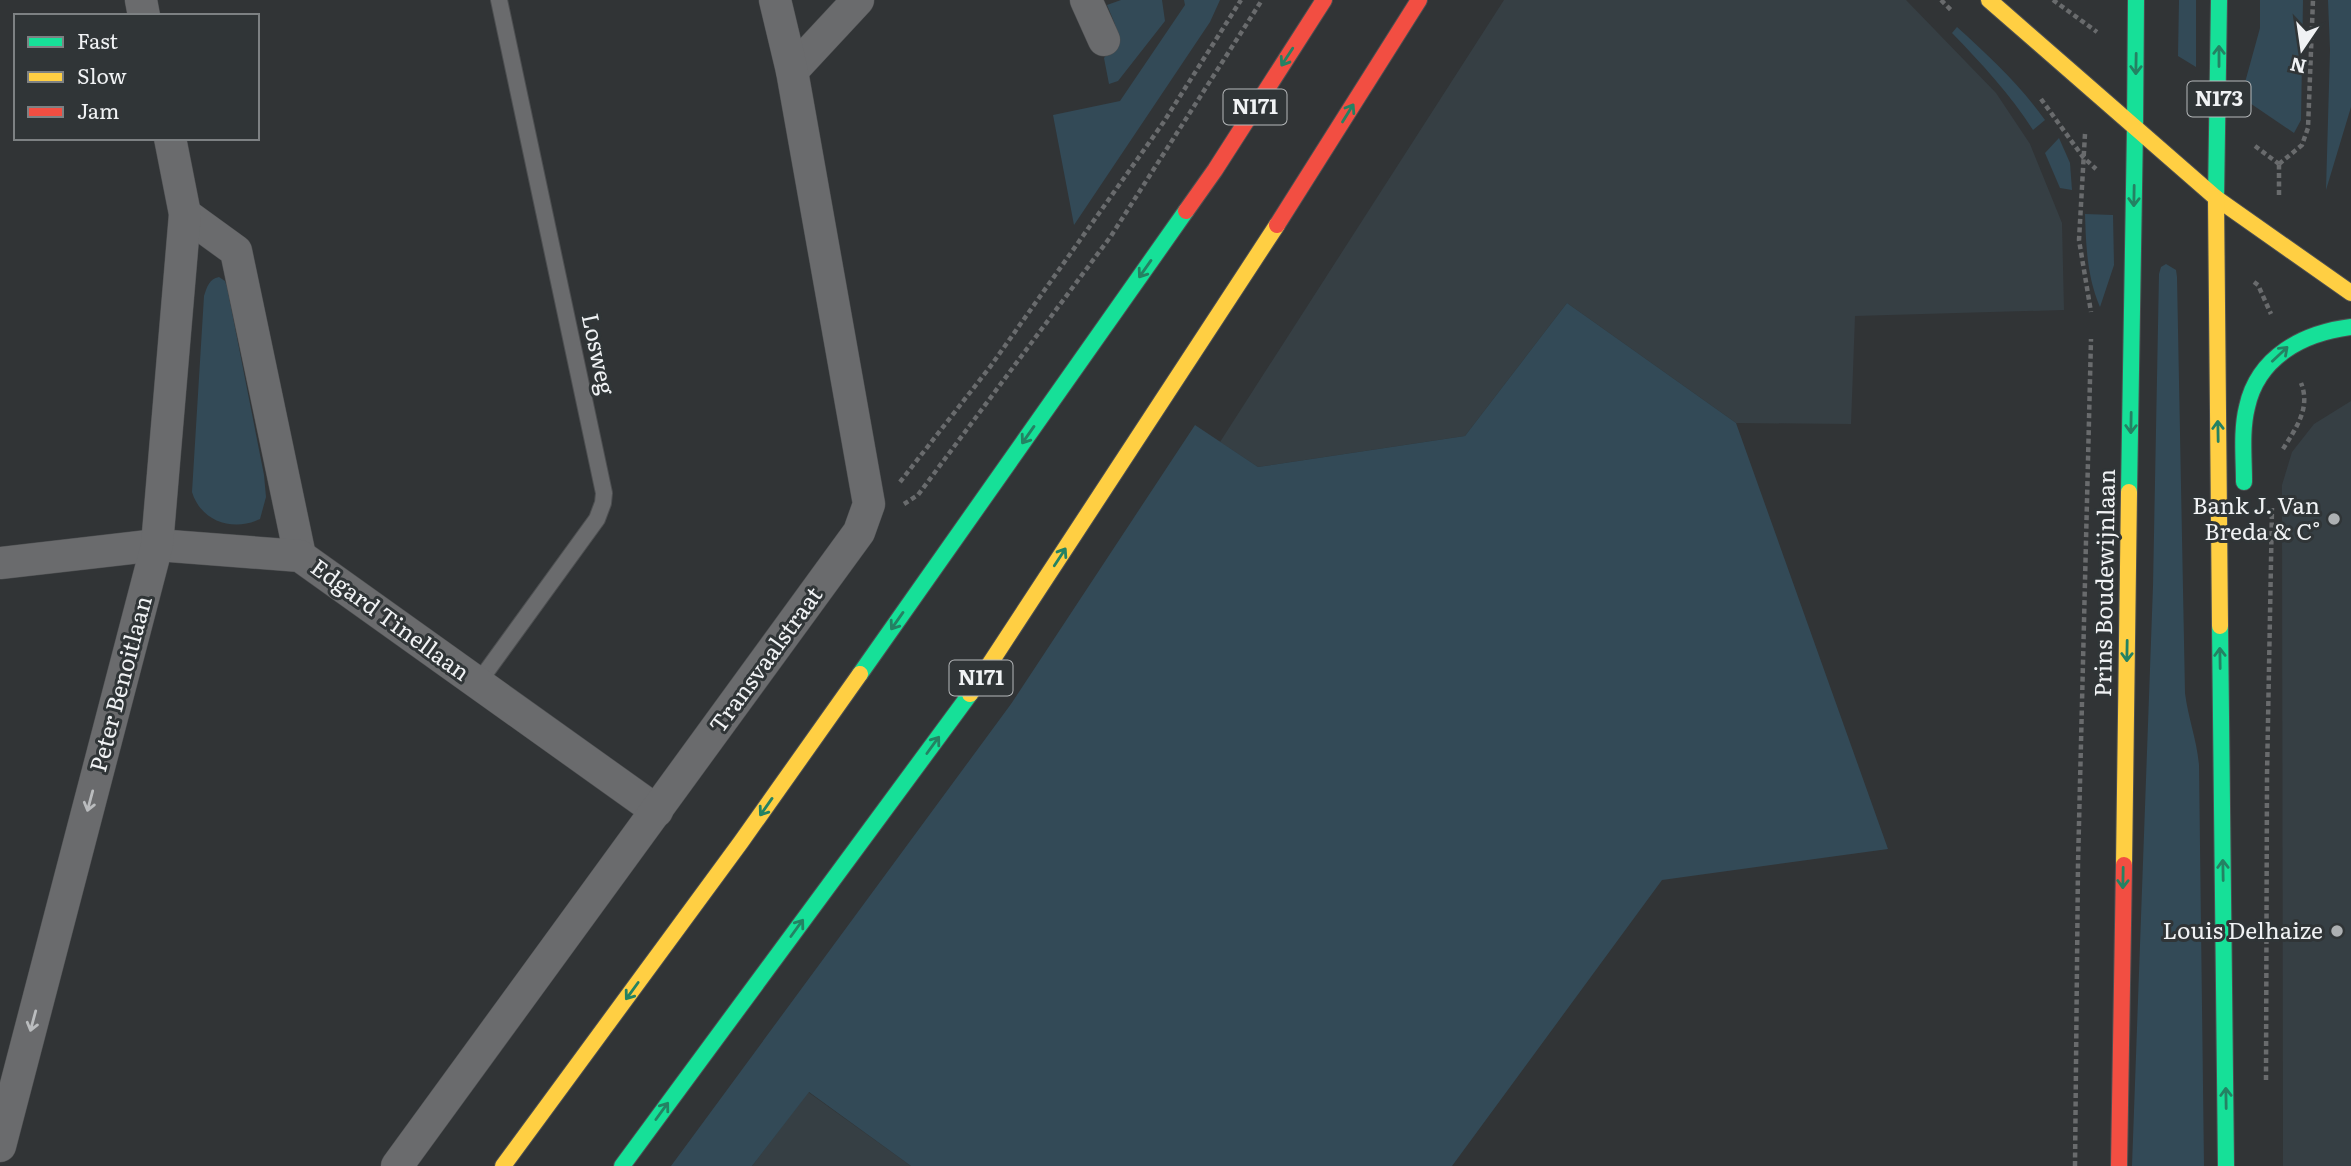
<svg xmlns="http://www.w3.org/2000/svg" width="2351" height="1166" viewBox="0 0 2351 1166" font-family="Literata,serif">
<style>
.built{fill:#363f44}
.green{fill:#334a57}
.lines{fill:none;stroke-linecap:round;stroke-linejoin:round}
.lane-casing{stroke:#4d4f51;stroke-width:18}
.street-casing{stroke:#4d4f51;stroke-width:33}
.fast-casing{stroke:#4d4f51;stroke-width:18}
.slow-casing{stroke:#4d4f51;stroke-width:18}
.jam-casing{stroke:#4d4f51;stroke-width:18}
.path{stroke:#696b6d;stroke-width:4.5;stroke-dasharray:5 3.5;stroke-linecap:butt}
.lane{stroke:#6a6b6d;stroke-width:16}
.street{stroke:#6a6b6d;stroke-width:32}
.fast{stroke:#16e098;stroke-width:16}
.slow{stroke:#ffcf43;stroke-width:16}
.jam{stroke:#f24e42;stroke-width:16}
.oneway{stroke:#248263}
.oneway2{stroke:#babcbe}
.poi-dot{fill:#adb0b2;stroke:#303537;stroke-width:2.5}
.labels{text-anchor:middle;stroke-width:6;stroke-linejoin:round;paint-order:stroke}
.shield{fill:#303537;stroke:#b6b9bb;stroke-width:2}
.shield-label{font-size:21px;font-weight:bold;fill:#f0f2f4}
.street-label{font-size:23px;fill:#f0f2f4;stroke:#303537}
.poi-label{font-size:23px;fill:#f0f2f4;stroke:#303537;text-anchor:end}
</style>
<rect width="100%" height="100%" fill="#313436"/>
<g class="built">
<polygon points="1504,0 1906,0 1996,93 2030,144 2062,223 2064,310 1855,316 1851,424 1736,423 1567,303 1465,436 1258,467 1220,442"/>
<polygon points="2351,401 2351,1166 2283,1166 2282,485 2292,452 2314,424"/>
<polygon points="808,1092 911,1166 752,1166"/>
</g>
<g class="green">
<path d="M 1121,0 L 1162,0 L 1165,21 L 1118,81 L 1109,84 L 1104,58 C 1123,35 1118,32 1107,5 Z"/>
<polygon points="1184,0 1220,0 1210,22 1074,225 1053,115 1120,101 1185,5"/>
<polygon points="2179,0 2196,0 2196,67 2178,56"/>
<polygon points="2260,0 2303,0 2301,120 2294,133 2241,97 2260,28"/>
<polygon points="2328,0 2351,0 2351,107 2326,190 2330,50"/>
<path d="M 1957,27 C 1989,56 2020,85 2045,120 L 2033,130 C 2010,94 1982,64 1952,33 Z"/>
<polygon points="2059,138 2070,163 2072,190 2060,188 2045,153"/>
<path d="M 2085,214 L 2113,215 L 2114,265 L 2100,307 C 2087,277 2086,246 2085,214 Z"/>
<path d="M 2166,264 L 2176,270 L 2177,277 L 2185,693 C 2188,718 2197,740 2199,765 L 2204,1166 L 2132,1166 L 2153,586 L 2159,274 L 2161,267 Z"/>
<path d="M 219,277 L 225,281 L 227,287 L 264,475 L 266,497 L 260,519 C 234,532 201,522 192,492 L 204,296 C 207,287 209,279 219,277 Z"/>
<polygon points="1567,303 1736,423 1888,849 1662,880 1452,1166 911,1166 809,1092 752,1166 671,1166 1011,704 1195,425 1258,467 1465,436"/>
</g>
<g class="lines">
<g class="lane-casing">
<polyline id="lane" points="478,683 597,519 603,503 604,493 499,0"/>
</g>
<g class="street-casing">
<g id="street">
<polyline points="141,0 144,16"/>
<polyline points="1086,0 1104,40"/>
<polyline points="792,71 858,0"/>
<polyline points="185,214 236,251 300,556"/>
<polyline points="0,563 157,545 300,556 657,811"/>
<polyline points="0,1146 157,545 185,214 170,138"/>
<polyline points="397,1166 859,532 869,504 792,71 775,0"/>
</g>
</g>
<g class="fast-casing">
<g id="fast">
<polyline points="2135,128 2136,0"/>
<polyline points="2216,198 2219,0"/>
<path d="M 2244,482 C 2244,457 2241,431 2247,407 C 2258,356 2304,333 2351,327"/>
<polyline points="2129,492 2135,128"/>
<polyline points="2220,626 2226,1166"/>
<polyline points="860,674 1186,211"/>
<polyline points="622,1166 970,694"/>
</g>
</g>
<g class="slow-casing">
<g id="slow">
<polyline points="1989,0 2216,198 2351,293"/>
<polyline points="2216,198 2220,626"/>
<polyline points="970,694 1277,225"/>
<polyline points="2124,865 2129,492"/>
<polyline points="503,1166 741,842 860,674"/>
</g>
</g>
<g class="jam-casing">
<g id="jam">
<polyline points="1186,211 1215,170 1324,0"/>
<polyline points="1277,225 1419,0"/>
<polyline points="2119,1166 2124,865"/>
</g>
</g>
<g class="path">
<polyline points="1941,0 1953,12"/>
<polyline points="2053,0 2097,32"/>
<polyline points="2041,99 2083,157 2096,169"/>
<polyline points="2085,134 2079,240 2091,312"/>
<polyline points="2255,146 2279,164"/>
<polyline points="2279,164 2302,145 2308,128 2313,0"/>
<polyline points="2279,195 2279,164"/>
<polyline points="2254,282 2258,285 2271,314"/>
<path d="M 2283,449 C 2296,428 2311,408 2301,383"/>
<polyline points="900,482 990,367 1163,123 1241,0"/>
<polyline points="904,504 918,495 1111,236 1262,0"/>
<polyline points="2266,1080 2267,775 2272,508"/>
<polyline points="2075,1166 2078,864 2091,339"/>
</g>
<use href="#lane" class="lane"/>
<use href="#street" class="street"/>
<use href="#fast" class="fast"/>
<use href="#slow" class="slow"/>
<use href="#jam" class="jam"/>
</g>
<defs><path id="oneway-shaft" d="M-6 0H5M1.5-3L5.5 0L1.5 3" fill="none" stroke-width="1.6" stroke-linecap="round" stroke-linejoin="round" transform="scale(1.75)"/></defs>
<g class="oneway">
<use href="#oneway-shaft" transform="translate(2219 56) rotate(-90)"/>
<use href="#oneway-shaft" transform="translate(1287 57) rotate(123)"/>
<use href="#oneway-shaft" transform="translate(2136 64) rotate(91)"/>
<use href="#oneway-shaft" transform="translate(1348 113) rotate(-58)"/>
<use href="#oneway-shaft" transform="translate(2134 196) rotate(91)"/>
<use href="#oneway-shaft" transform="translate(1145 269) rotate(125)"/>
<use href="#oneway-shaft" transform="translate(2280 354) rotate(-43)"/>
<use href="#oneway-shaft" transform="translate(2131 423) rotate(91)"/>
<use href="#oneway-shaft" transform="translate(2218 431) rotate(-91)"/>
<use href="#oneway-shaft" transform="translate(1028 435) rotate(125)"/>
<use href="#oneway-shaft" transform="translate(1060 557) rotate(-57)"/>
<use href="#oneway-shaft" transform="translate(897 621) rotate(125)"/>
<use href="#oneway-shaft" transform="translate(2127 651) rotate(91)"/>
<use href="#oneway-shaft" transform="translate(2220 658) rotate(-91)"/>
<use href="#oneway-shaft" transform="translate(933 745) rotate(-54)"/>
<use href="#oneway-shaft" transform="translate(766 807) rotate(125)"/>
<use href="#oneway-shaft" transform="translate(2223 870) rotate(-91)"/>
<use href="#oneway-shaft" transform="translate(2123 878) rotate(91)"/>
<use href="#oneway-shaft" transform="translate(797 928) rotate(-54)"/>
<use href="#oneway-shaft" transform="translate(632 991) rotate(126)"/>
<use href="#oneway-shaft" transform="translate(2226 1098) rotate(-91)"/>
<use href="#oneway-shaft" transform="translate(662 1111) rotate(-54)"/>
</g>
<g class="oneway2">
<use href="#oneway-shaft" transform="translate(90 801) rotate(105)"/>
<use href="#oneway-shaft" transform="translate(33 1021) rotate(105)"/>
</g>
<g class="poi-dot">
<circle cx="2334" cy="519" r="7"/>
<circle cx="2337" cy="931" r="7"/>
</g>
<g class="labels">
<g class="shield">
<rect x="2187.5" y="81.5" width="63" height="35" rx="5"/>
<rect x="1223.5" y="89.5" width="63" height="35" rx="5"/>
<rect x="949.5" y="660.5" width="63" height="35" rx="5"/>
</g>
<g class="shield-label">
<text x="2219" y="106">N173</text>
<text x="1255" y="114">N171</text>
<text x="981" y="685">N171</text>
</g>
<g class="street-label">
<text transform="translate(598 354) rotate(78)" y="8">Losweg</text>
<text transform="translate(2105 583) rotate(-89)" y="8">Prins Boudewijnlaan</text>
<text transform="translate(390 620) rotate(36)" y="8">Edgard Tinellaan</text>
<text transform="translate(766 660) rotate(-54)" y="8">Transvaalstraat</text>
<text transform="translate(121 684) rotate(-75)" y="8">Peter Benoitlaan</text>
</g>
<g class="poi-label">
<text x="2320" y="514">Bank J. Van<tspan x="2320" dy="26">Breda &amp; C°</tspan></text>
<text x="2323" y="939">Louis Delhaize</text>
</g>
</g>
<rect x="14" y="14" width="245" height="126" fill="#303537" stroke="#7d8183" stroke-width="2"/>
<rect x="28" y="37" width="35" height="10" fill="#16e098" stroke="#7d8183" stroke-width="2"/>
<text x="77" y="49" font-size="21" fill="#f0f2f4">Fast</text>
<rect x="28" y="72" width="35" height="10" fill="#ffcf43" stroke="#7d8183" stroke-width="2"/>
<text x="77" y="84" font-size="21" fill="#f0f2f4">Slow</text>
<rect x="28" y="107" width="35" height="10" fill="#f24e42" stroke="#7d8183" stroke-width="2"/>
<text x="77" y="119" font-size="21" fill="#f0f2f4">Jam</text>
<g transform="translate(2302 49) rotate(193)" stroke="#303537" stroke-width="5" paint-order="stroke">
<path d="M0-5L12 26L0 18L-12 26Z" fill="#f0f2f4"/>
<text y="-10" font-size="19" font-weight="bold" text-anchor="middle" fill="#f0f2f4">N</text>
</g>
</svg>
